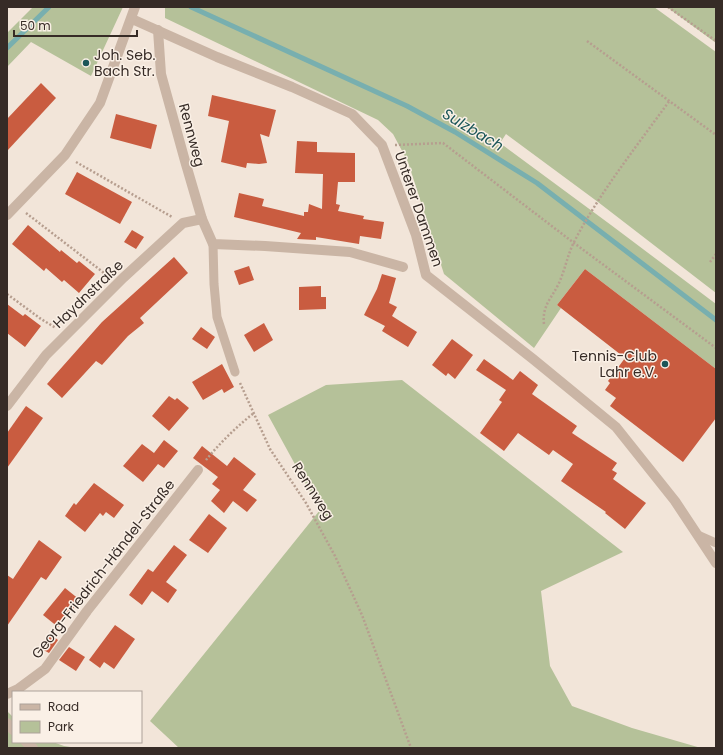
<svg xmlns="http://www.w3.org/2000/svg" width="723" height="755" viewBox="0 0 723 755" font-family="Poppins,sans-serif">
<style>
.green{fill:#b5c199}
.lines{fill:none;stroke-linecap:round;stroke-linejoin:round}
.stream{stroke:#78afaf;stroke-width:5}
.building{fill:#c95c40}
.path{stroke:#b69e8f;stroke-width:2.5;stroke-dasharray:2 2;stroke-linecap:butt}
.service{stroke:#cab5a5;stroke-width:9}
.minor{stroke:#cab5a5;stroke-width:10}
.poi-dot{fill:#1b5658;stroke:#faf0e6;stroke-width:1.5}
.labels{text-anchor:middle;stroke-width:3;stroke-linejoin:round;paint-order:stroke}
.poi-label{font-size:14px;fill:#362b26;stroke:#faf0e6;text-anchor:start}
.street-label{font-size:14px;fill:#362b26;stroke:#faf0e6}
.water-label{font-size:15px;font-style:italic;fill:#1b5658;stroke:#faf0e6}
</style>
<rect width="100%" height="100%" fill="#f2e5d9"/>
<g class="green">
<polygon points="33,7 123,7 91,76 31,42 7,67 7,33"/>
<polygon points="165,7 654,7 716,52 716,293 598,202 506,134 500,143 611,225 716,304 716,369 585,269 557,305 561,308 534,348 444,274 408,162 393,134 378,120 165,18"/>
<polygon points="667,7 716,7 716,43"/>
<polygon points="402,380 623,552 541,591 550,666 572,706 632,728 701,748 179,748 150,721 320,510 268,415 326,385"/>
<polygon points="7,711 13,717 13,742 53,742 64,746 77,748 7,748"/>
</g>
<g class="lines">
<g class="stream">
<polyline points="191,7 407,106 455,132 537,183 716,320"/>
<polyline points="7,48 49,7"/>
</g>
</g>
<g class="building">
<polygon points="41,83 56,98 7,151 7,119"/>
<polygon points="212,95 276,110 269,137 260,134 267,163 259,164 247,163 246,168 221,162 229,121 208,116"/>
<polygon points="116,114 157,125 151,149 110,138"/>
<polygon points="297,141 317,142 317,152 355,153 355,182 338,182 336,204 340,205 338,211 364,216 363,219 384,222 381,239 360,236 359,244 316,237 316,240 297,239 301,233 234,217 239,193 264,199 262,206 304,216 304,212 308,212 309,204 322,209 323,174 295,173"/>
<polygon points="77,172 132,202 120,224 65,194"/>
<polygon points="28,225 60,252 61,250 77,263 79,261 95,274 79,293 64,280 62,282 46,268 44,271 12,244"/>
<polygon points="132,230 144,237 136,249 124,242"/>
<polygon points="174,257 188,273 140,318 144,323 128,336 102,365 96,361 62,398 47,384 102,322"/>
<polygon points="249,266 254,280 239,285 234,271"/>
<polygon points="585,269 716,369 716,418 683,462 610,406 616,398 605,390 610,383 608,381 625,358 557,305"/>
<polygon points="382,274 396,278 389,303 397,307 392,316 417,332 408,347 382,331 385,326 364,315 377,289"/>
<polygon points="321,286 321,297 326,297 326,309 299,310 299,287"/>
<polygon points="7,304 23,316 25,314 41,326 25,347 7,333"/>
<polygon points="264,323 273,340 254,352 244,335"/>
<polygon points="201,327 215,337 207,349 192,339"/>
<polygon points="452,339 473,355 455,379 448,373 446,376 432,365"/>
<polygon points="484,359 513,380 520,371 538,385 532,394 577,426 572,433 617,463 612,470 617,473 613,479 646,503 625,529 605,513 606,512 561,481 573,464 553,450 549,455 518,433 504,451 480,433 502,402 499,400 506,390 476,370"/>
<polygon points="222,364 234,387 224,393 222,389 203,400 192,382"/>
<polygon points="169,396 175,400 177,398 189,408 169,431 152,416"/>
<polygon points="26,406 43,418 7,468 7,433"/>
<polygon points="164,440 178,451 164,468 158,464 143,482 123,466 142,444 154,453"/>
<polygon points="202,446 227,466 234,457 256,474 243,490 257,500 247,512 233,501 224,513 211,501 220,490 212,484 218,477 193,458"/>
<polygon points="94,483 124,505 114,518 106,512 103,516 100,513 85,532 65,516 74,503 76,505"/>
<polygon points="209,514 227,528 208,553 189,540"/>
<polygon points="39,540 62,557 46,580 41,577 7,626 7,575 13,579"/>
<polygon points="174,545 187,555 166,582 177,590 168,603 152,591 142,605 129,595 148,569 153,572"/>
<polygon points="65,588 80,600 58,627 43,615"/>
<polygon points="115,625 135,639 114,669 104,662 100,668 89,660"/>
<polygon points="51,635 58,640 49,653 40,648"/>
<polygon points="69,647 85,657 76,671 59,660"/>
</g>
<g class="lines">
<g class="path">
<polyline points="668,7 716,41"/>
<polyline points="587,41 716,135"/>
<polyline points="395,145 443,143 574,243 716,348"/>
<polyline points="76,162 172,217"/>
<polyline points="26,213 108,276"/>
<polyline points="710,262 716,254"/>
<polyline points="7,294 41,319 56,328"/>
<path d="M 544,324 C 542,306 551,299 558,285 C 565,271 567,256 574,242 C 600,192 637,146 670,100"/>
<polyline points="240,383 270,449 306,503 335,556 362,615 411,748"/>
<path d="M 206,460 C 220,443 236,427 254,413"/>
</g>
<g class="service">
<polyline points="213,244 214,284 217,317 235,372"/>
<polyline points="698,535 716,543"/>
</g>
<g class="minor">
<polyline points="132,19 217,57 292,87 352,114 382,145 416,235 426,275 533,359 616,427 675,501 716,563"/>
<polyline points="158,30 161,74 185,161 202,219 213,244 265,246 350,252 403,267"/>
<polyline points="7,215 65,155 100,103 135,7"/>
<polyline points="7,406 46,355 123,278 183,223 202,219"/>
<polyline points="7,694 18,689 45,669 87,611 198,470"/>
<polyline points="7,723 13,730"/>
<polyline points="26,742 33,748"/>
</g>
</g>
<g class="poi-dot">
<circle cx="86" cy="63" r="4"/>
<circle cx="665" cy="364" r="4"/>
</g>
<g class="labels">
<g class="poi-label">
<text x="94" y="60">Joh. Seb.<tspan x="94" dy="16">Bach Str.</tspan></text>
<text x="657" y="361" text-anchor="end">Tennis-Club<tspan x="657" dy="16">Lahr e.V.</tspan></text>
</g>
<g class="street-label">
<text transform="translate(192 135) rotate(75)" y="5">Rennweg</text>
<text transform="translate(419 209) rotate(71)" y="5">Unterer Dammen</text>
<text transform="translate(88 294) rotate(-44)" y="5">Haydnstraße</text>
<text transform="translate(313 491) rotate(58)" y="5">Rennweg</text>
<text transform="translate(103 569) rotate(-52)" y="5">Georg-Friedrich-Händel-Straße</text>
</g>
<g class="water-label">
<text transform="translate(473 130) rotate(31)" y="5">Sulzbach</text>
</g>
</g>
<rect width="723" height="755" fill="none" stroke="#362b26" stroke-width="16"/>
<rect x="12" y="691" width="130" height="52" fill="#faf0e6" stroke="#aca199"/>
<rect x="20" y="704" width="20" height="6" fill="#cab5a5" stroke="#aca199"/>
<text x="48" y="711" font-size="12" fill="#362b26">Road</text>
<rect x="20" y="721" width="20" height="12" fill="#b5c199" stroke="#aca199"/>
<text x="48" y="731" font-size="12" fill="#362b26">Park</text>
<path d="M14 30v6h123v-6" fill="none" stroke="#362b26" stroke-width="2"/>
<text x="20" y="30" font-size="12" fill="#362b26" stroke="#faf0e6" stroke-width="3" paint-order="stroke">50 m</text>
</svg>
